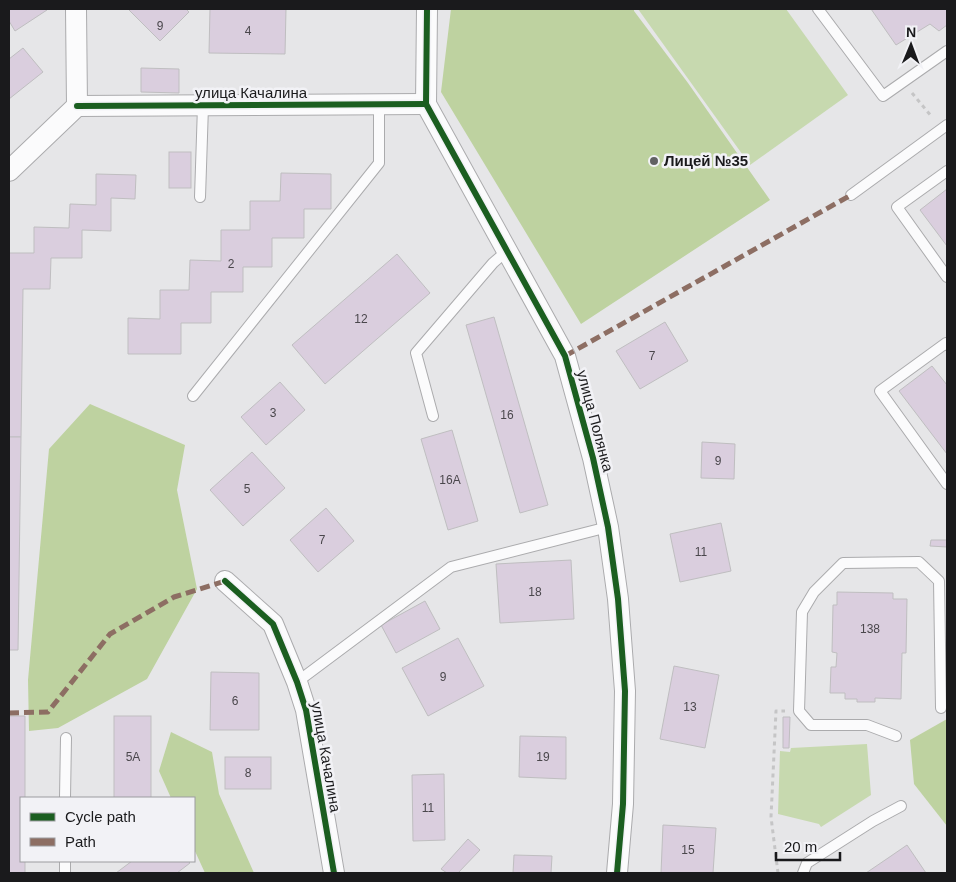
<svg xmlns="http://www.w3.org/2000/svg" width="956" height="882" viewBox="0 0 956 882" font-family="Arial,sans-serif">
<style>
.green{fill:#c7d9af}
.forest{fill:#bed2a0}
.building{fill:#dacede;stroke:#bfbec0}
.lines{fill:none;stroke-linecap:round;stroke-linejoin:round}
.lane-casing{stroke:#ababad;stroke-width:12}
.street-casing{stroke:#ababad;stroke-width:22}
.path{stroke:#c5c5c6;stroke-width:3;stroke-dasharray:4 4;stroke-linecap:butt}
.lane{stroke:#fbfbfc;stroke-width:10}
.street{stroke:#fbfbfc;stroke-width:20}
.quiet{stroke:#8d6e63;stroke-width:5;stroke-dasharray:10 5;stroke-linecap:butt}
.cycleway-casing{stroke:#f2f2f6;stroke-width:9}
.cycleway{stroke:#1b5e20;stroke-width:6}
.poi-dot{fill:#616163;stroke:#f2f2f6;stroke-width:2}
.labels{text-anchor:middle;stroke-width:5;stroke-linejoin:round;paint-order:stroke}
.number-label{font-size:12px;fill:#4a474c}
.street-label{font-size:15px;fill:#1a1a1c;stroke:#f2f2f6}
.poi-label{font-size:15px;font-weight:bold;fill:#1a1a1c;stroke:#f2f2f6;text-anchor:start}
</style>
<rect width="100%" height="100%" fill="#e6e6e8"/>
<g class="green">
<polygon points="638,9 786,9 848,95 750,165"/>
<polygon points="867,744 871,795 821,827 819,824 778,814 780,751 790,752 791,748"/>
</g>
<g class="forest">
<polygon points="451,9 634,9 634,11 688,83 770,200 581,324 441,92"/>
<polygon points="90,404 185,445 177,490 197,589 147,679 58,728 29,731 28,680 49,449"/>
<polygon points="947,719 947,826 914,784 910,740"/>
<polygon points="171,732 212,752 219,794 254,873 205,873 194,849 194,798 171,798 159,771"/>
</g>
<g class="building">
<polygon points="9,9 47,9 47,10 15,31 9,21"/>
<polygon points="130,9 186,9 189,12 160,41 129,10"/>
<polygon points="210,9 286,9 285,54 209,53"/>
<polygon points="871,9 947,9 947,25 939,31 930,24 896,45"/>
<polygon points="23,48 43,72 9,99 9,59"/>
<polygon points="141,68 179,69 179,93 141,92"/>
<rect x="169" y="152" width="22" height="36"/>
<polygon points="281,173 331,174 331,209 304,209 304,238 272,238 272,267 243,267 243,292 211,292 211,323 181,323 181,354 128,354 128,318 160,319 160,290 189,290 190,260 221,261 221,230 250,230 250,201 280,201"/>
<polygon points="96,174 136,175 135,199 111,198 111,231 82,230 82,258 51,258 50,289 23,289 21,437 9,437 9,253 34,253 34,227 69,228 70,204 96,205"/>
<polygon points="947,189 947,246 920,210"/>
<polygon points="397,254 430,293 325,384 292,345"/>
<polygon points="494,317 548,505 520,513 466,325"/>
<polygon points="665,322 688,361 640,389 616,351"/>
<polygon points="932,366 947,385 947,454 899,391"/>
<polygon points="280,382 305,410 266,445 241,417"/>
<polygon points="452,430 478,521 448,530 421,439"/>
<polygon points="9,437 21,437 18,650 9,650"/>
<polygon points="702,442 735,444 734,479 701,478"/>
<polygon points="252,452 285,488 243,526 210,490"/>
<polygon points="326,508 354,541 318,572 290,540"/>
<polygon points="721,523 731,571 680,582 670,534"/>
<polygon points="931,540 947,540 947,547 930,546"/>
<polygon points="571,560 574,619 500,623 496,564"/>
<polygon points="837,592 893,593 893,599 907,599 906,653 902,653 901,699 875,698 875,702 857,702 857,699 845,699 845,693 830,693 831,667 836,667 837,653 832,652 833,605 837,605"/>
<polygon points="425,601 440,629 396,653 381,625"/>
<polygon points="458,638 484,686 428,716 402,668"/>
<polygon points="674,666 719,675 705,748 660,739"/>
<polygon points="211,672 259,673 259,730 210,730"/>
<polygon points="9,716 25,716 25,798 21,798 21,861 25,861 25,873 9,873"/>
<rect x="114" y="716" width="37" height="82"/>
<polygon points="783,717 790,717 789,748 783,748"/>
<polygon points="520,736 566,737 566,779 519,777"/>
<rect x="225" y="757" width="46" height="32"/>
<polygon points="444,774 445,840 413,841 412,775"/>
<polygon points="663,825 716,828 713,873 661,873"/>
<polygon points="468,839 480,850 458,873 447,873 441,869"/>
<polygon points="907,845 926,873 866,873 891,856"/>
<polygon points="514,855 552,856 551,873 513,873"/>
<polygon points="132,861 188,861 190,863 177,873 116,873"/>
</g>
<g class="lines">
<g class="lane-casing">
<g id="lane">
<polyline points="818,9 883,96 947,51"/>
<polyline points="947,171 897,207 947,277"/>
<polyline points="851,195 947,125"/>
<polyline points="200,197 203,106"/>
<polyline points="947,345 946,343 880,391 947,484"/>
<polyline points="193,396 379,163 379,105"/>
<polyline points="433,416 416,353 493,263 507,251"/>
<polyline points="297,682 451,567 608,527"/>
<polyline points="896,736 867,725 811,725 799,711 802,612 814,592 843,563 919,562 939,581 941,708"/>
<polyline points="65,798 66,738"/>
<polyline points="65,873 65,861"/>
<polyline points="803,873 807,863 873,821 901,806"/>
</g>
</g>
<g class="street-casing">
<g id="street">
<polyline points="427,9 426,104 565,356 593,458 608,527 618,599 625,691 623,804 617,873"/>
<polyline points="77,106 426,104"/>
<polyline points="9,171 77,106 76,9"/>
<polyline points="225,581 273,624 297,682 306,710 334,873"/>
</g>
</g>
<g class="path">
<polyline points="912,93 932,117"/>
<polyline points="778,873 771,817 776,711 785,711"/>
</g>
<use href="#lane" class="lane"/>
<use href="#street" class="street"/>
<g class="quiet">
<polyline points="565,356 851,195"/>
<polyline points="9,713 48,712 110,634 174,597 225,581"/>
</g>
<g class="cycleway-casing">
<g id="cycleway">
<polyline points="427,9 426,104 565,356 593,458 608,527 618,599 625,691 623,804 617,873"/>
<polyline points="77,106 426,104"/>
<polyline points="225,581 273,624 297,682 306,710 334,873"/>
</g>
</g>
<use href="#cycleway" class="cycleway"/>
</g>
<circle class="poi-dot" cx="654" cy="161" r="5"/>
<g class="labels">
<g class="number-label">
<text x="160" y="30">9</text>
<text x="248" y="35">4</text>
<text x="231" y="268">2</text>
<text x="361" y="323">12</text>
<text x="652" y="360">7</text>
<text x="273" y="417">3</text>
<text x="507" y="419">16</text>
<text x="718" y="465">9</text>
<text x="450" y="484">16А</text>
<text x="247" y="493">5</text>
<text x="322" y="544">7</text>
<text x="701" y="556">11</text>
<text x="535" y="596">18</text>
<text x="870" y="633">138</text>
<text x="443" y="681">9</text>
<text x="235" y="705">6</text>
<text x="690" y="711">13</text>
<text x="133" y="761">5А</text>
<text x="543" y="761">19</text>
<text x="248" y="777">8</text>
<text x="428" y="812">11</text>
<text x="688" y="854">15</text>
</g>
<g class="street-label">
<text x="251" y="98">улица Качалина</text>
<text transform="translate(595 421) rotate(75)" y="5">улица Полянка</text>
<text transform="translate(326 757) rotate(80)" y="5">улица Качалина</text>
</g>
<g class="poi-label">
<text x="664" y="166">Лицей №35</text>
</g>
</g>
<rect width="956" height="882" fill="none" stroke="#1a1a1c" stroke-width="20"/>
<rect x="20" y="797" width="175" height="65" fill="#f2f2f6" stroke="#9c9c9f"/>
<rect x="30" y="813" width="25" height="8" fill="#1b5e20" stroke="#9c9c9f"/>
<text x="65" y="822" font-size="15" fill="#1a1a1c">Cycle path</text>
<rect x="30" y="838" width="25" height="8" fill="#8d6e63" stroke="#9c9c9f"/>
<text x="65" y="847" font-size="15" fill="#1a1a1c">Path</text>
<g transform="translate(911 45) rotate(1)" stroke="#f2f2f6" stroke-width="4" paint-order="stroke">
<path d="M0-4L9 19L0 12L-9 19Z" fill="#1a1a1c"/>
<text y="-8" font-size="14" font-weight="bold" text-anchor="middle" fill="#1a1a1c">N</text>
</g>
<path d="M776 852v8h64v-8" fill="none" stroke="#1a1a1c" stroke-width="2.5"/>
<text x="784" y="852" font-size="15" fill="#1a1a1c" stroke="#f2f2f6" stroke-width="4" paint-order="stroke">20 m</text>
</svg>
